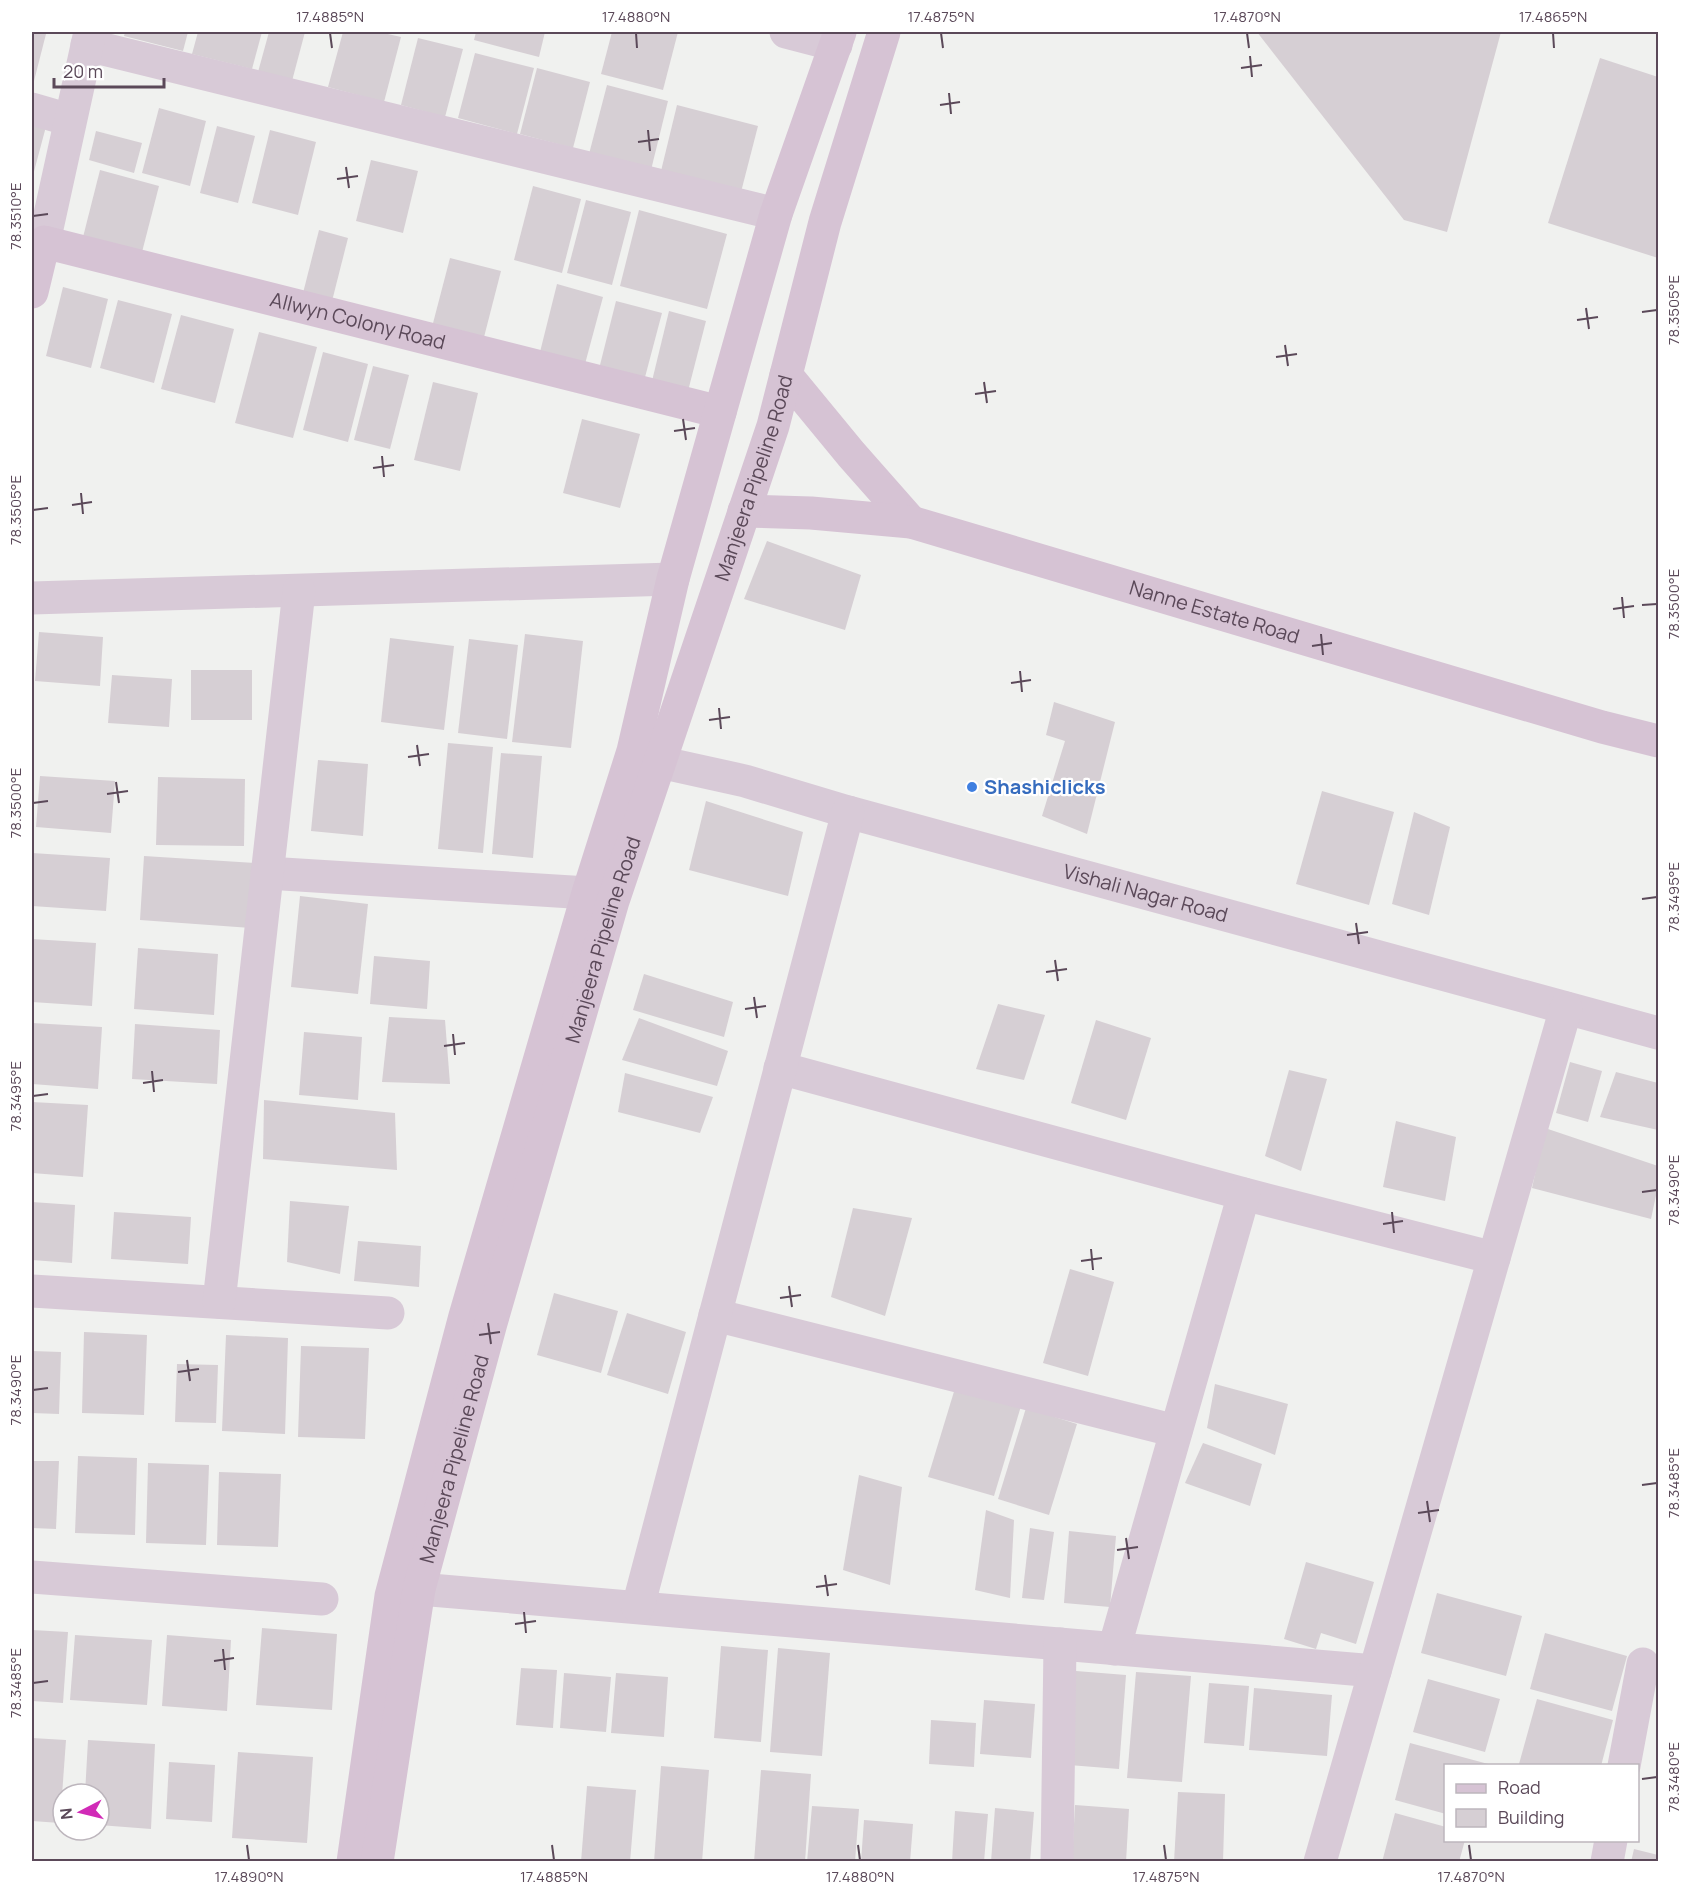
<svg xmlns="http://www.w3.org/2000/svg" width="1690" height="1893" viewBox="0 0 1690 1893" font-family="Manrope,sans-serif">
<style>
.building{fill:#d6cfd4}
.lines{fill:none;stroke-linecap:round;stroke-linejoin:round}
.street{stroke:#d8cad7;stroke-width:33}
.secondary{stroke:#d6c3d4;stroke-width:33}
.ticks{fill:none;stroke:#5b4959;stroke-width:2}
.shop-dot{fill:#3f7fe0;stroke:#fff;stroke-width:2}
.labels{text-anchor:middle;stroke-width:4.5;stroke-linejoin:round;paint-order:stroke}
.street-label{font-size:20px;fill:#5b4959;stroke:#fff}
.shop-label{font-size:20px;font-weight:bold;fill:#366cbe;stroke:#fff;text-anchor:start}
.neatline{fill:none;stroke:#5b4959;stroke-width:2}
.ticks-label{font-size:15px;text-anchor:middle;fill:#5b4959}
</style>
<rect width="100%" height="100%" fill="#f0f1ef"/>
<g class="building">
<polygon points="32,32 46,34 34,81 32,80"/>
<polygon points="125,32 188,32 183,51 124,36"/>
<polygon points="198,32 262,32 252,69 192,54"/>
<polygon points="269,32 305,32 292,81 258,72"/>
<polygon points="343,32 379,32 401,37 384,102 328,87"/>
<polygon points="476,32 545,32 539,57 474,40"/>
<polygon points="612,32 678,32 663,90 601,74"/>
<polygon points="1257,32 1501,32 1447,232 1404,220"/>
<polygon points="418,38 463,49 445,117 401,105"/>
<polygon points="475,53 534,68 517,134 458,118"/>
<polygon points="1600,58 1658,77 1658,258 1548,223"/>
<polygon points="537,68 590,82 573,148 520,134"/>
<polygon points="607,85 668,101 651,170 589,154"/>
<polygon points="677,105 758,126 741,192 661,171"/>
<polygon points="159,108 206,121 190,186 142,173"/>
<polygon points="32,115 48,119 32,179"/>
<polygon points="217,126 255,136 238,203 200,193"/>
<polygon points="270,130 316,142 298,215 252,203"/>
<polygon points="96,131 142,143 134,173 89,160"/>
<polygon points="371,160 418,171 403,233 356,221"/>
<polygon points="100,170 159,186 141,256 82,241"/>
<polygon points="533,186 581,199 562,273 514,260"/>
<polygon points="586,200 631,212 612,285 567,273"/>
<polygon points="639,210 727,234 707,309 620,286"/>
<polygon points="319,230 348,238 331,305 302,297"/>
<polygon points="450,258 501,271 483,341 432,327"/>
<polygon points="557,284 603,297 585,364 540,352"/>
<polygon points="63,287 108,299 91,368 46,356"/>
<polygon points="118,300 172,314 154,383 100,368"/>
<polygon points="616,301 662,313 644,381 599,369"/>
<polygon points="669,311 706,321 688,391 652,381"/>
<polygon points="181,315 234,329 215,403 161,389"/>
<polygon points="259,332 317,347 293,438 235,423"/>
<polygon points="323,352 368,364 348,442 303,430"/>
<polygon points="373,366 409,375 390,449 354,440"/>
<polygon points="433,382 478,393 460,471 414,460"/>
<polygon points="582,419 640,434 620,508 563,493"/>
<polygon points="767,541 861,575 845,630 744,599"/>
<polygon points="39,632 103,637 100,686 35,681"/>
<polygon points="525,634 583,641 571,748 512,742"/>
<polygon points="390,638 454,646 444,730 381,722"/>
<polygon points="469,639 518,645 507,739 458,733"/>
<rect x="191" y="670" width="61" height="50"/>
<polygon points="112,675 172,679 169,727 108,723"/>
<polygon points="1054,702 1115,722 1087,834 1042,816 1065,741 1046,735"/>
<polygon points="448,743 493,747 483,853 438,849"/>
<polygon points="501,753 542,756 533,858 492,854"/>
<polygon points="318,760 368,764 363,836 311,831"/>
<polygon points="40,776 115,781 111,833 36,827"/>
<polygon points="158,777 245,779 244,846 156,845"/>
<polygon points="1322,791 1394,812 1369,905 1296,884"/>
<polygon points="706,801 803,832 788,896 689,870"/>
<polygon points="1414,812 1450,827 1429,915 1392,904"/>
<polygon points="32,853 110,858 106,911 32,906"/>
<polygon points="144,856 255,863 251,928 140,920"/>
<polygon points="300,896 368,904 358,994 291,987"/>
<polygon points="32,939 96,943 92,1006 32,1002"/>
<polygon points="138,948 218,954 214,1015 134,1009"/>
<polygon points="374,956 430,961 427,1009 370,1004"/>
<polygon points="644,974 733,1002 724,1037 633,1010"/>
<polygon points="998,1004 1045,1015 1024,1080 976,1069"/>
<polygon points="389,1017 445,1020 450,1084 382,1082"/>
<polygon points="639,1018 728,1051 717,1086 622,1060"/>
<polygon points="1096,1020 1151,1038 1126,1120 1071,1103"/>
<polygon points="32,1023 102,1027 98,1089 32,1084"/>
<polygon points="135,1024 220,1030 217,1084 132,1079"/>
<polygon points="304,1032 362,1037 358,1100 299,1095"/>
<polygon points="1570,1062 1602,1071 1588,1122 1556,1113"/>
<polygon points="1289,1070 1327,1079 1301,1171 1265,1156"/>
<polygon points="1616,1072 1658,1083 1658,1130 1600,1117"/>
<polygon points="625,1073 713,1097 700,1133 618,1112"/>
<polygon points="264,1100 395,1113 397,1170 263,1159"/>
<polygon points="32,1102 88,1105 83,1177 32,1173"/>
<polygon points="1396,1121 1456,1137 1445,1201 1383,1187"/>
<polygon points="1545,1128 1658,1166 1658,1186 1651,1219 1532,1188"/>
<polygon points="290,1201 349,1206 340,1274 287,1262"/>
<polygon points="32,1202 75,1205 72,1263 32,1260"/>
<polygon points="853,1208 912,1218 885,1316 831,1297"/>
<polygon points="114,1212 191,1217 188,1264 111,1259"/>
<polygon points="358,1241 421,1246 419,1287 354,1281"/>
<polygon points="1070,1269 1114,1282 1088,1376 1043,1363"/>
<polygon points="554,1293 618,1311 601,1373 537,1355"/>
<polygon points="627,1313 686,1332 668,1394 607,1375"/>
<polygon points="84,1332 147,1335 144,1415 82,1413"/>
<polygon points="226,1335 288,1338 285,1434 222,1431"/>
<polygon points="301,1346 369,1348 365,1439 298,1437"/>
<polygon points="32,1351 61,1352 59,1414 32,1413"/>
<polygon points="177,1364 218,1365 216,1423 175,1422"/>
<polygon points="1215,1384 1288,1404 1275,1455 1207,1428"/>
<polygon points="956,1385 1021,1406 994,1496 928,1477"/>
<polygon points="1026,1408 1077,1424 1049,1515 998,1499"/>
<polygon points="1203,1443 1262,1464 1250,1506 1185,1483"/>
<polygon points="78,1456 137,1458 135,1535 75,1533"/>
<polygon points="32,1461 59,1461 56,1529 32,1528"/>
<polygon points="148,1463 209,1465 206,1545 146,1543"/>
<polygon points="219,1472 281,1474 278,1547 217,1545"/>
<polygon points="859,1475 902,1487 890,1585 843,1570"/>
<polygon points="986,1510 1014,1520 1010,1598 975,1590"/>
<polygon points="1030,1528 1054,1532 1044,1600 1022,1598"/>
<polygon points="1069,1531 1116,1536 1110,1607 1064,1603"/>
<polygon points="1306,1562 1374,1582 1356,1644 1321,1633 1316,1649 1284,1639"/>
<polygon points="1437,1593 1522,1616 1506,1676 1421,1653"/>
<polygon points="262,1628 337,1634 332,1710 256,1705"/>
<polygon points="32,1630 68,1632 63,1703 32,1701"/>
<polygon points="1545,1633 1627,1656 1612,1711 1530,1689"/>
<polygon points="75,1635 152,1640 147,1705 70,1700"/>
<polygon points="167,1635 231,1640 227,1711 162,1706"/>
<polygon points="721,1646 768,1650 761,1742 714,1738"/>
<polygon points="778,1648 830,1653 822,1756 770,1752"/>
<polygon points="521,1668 557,1670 553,1728 516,1725"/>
<polygon points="1076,1671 1126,1675 1119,1769 1069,1765"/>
<polygon points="1136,1672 1191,1676 1182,1782 1127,1778"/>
<polygon points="564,1673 611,1677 606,1732 560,1728"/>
<polygon points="616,1673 668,1677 664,1737 611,1733"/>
<polygon points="1428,1679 1500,1699 1485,1752 1413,1732"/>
<polygon points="1209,1683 1249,1686 1244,1746 1204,1743"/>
<polygon points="1254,1688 1332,1695 1327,1756 1249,1750"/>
<polygon points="1537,1699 1613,1720 1601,1766 1525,1766 1519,1764"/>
<polygon points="984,1700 1035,1704 1031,1758 980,1754"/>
<polygon points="931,1720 976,1723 974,1767 929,1764"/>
<polygon points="32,1738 66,1740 60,1823 32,1821"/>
<polygon points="88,1740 155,1744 151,1829 99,1825 99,1794 85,1794"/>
<polygon points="1410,1743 1492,1765 1492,1766 1446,1766 1446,1814 1395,1800"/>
<polygon points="238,1752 313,1757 307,1843 232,1838"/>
<polygon points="169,1762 215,1765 212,1822 166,1819"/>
<polygon points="661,1766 709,1770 702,1862 654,1862"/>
<polygon points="761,1770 811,1774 805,1862 754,1862"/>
<polygon points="587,1786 636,1790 630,1862 581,1862"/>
<polygon points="1178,1792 1225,1794 1223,1862 1174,1862"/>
<polygon points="1075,1805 1129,1809 1126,1862 1072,1862"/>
<polygon points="812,1806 859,1809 855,1862 807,1862"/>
<polygon points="995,1808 1034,1812 1030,1862 991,1862"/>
<polygon points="955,1811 988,1814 984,1862 952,1862"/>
<polygon points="1395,1813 1446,1827 1446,1840 1465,1840 1459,1862 1382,1862"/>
<polygon points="864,1820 913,1824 910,1862 861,1862"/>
<polygon points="1634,1849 1658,1855 1658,1862 1631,1862"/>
</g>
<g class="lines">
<g class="street">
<polyline points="786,32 836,45"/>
<polyline points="87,45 776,214"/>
<polyline points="32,109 70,120"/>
<polyline points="44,242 90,32"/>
<polyline points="32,598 673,579"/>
<path id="s1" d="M 634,752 L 659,762 L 745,781 L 848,812 L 1658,1033"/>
<polyline points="267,873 588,893"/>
<polyline points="780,1068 1244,1194 1494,1258"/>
<polyline points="32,1291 388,1313"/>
<polyline points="219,1302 299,591"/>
<polyline points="715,1315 1176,1431"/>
<polyline points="32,1577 322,1599"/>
<polyline points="419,1589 1375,1671"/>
<polyline points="638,1607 848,812"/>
<polyline points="1114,1649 1244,1194"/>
<polyline points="1624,1766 1643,1664"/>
<polyline points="1057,1862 1060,1644"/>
<polyline points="1320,1862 1566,1008"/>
<polyline points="1607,1862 1611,1840"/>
</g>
<g class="secondary">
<path id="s2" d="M 32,292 L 44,242 L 720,412"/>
<polyline points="786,375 851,454 911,522"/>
<path id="s3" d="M 744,511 L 811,513 L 911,522 L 1602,727 L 1658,741"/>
<polyline points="353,1862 391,1596 465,1316 588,893 633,751 673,579 776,214 840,32"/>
<path id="s4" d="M 377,1862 L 419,1589 L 491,1323 L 613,901 L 773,426 L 825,222 L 884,32"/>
</g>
</g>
<path class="ticks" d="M 330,33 L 332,48M 636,33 L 637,48M 941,33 L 943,48M 1247,33 L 1249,48M 1553,33 L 1554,48M 1250,56 L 1252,77M 1241,68 L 1262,65M 949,93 L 951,114M 940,105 L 960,102M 648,130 L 650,151M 638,142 L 659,139M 346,167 L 349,188M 337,179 L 358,176M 33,216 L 48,214M 1586,308 L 1589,329M 1642,312 L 1657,310M 1577,320 L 1598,317M 1285,345 L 1288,366M 1276,357 L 1297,354M 984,382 L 987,403M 975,394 L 996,391M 683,419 L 686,440M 674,431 L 695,428M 382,456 L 384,477M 373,468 L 394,465M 81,493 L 83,514M 72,505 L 92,502M 33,510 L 48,508M 1622,597 L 1624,618M 1642,605 L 1657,604M 1613,609 L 1634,606M 1321,634 L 1323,655M 1312,646 L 1332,643M 1020,671 L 1022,692M 1011,683 L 1031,680M 719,708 L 721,729M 709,720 L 730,717M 417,745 L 420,766M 408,757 L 429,754M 116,782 L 119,803M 107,794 L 128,791M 33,803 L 48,801M 1642,899 L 1657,897M 1356,923 L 1359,944M 1347,935 L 1368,932M 1055,960 L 1058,981M 1046,972 L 1067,969M 754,997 L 757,1018M 745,1009 L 766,1006M 453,1034 L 455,1055M 444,1046 L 465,1043M 152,1071 L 154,1092M 143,1083 L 163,1080M 33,1096 L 48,1094M 1642,1192 L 1657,1190M 1392,1212 L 1394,1233M 1383,1224 L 1403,1221M 1091,1249 L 1093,1270M 1081,1261 L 1102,1258M 789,1286 L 792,1307M 780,1298 L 801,1295M 488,1323 L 491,1344M 479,1335 L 500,1332M 187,1360 L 190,1381M 178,1372 L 199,1369M 33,1390 L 48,1388M 1642,1485 L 1657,1483M 1427,1501 L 1430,1522M 1418,1513 L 1439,1510M 1126,1538 L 1129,1559M 1117,1550 L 1138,1547M 825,1575 L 828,1596M 816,1587 L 837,1584M 524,1612 L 526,1633M 515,1624 L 536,1621M 223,1649 L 225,1670M 214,1661 L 234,1658M 33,1683 L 48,1681M 1642,1779 L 1657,1777M 247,1845 L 249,1860M 552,1845 L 554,1860M 858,1845 L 860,1860M 1164,1845 L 1166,1860M 1469,1845 L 1471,1860"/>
<circle class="shop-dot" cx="972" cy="787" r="6"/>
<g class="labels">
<g class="street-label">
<text dy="7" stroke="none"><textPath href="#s2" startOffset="375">Allwyn Colony Road</textPath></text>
<text dy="7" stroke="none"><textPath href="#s4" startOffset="1437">Manjeera Pipeline Road</textPath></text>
<text dy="7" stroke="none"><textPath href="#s3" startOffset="484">Nanne Estate Road</textPath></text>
<text dy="7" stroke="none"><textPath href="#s1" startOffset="531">Vishali Nagar Road</textPath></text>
<text dy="7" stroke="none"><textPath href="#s4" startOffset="951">Manjeera Pipeline Road</textPath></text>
<text dy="7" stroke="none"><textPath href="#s4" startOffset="411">Manjeera Pipeline Road</textPath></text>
</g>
<g class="shop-label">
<text x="984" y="794">Shashiclicks</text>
</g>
</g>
<rect width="1690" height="1893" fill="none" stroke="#ffffff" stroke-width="66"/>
<rect x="1444" y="1764" width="195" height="78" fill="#ffffff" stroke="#bdb6bd" stroke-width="1.5"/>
<rect x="1456" y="1784" width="30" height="9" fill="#d6c3d4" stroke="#bdb6bd" stroke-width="1.5"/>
<text x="1498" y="1794" font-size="18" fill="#5b4959">Road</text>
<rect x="1456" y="1809" width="30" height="18" fill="#d6cfd4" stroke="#bdb6bd" stroke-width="1.5"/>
<text x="1498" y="1824" font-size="18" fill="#5b4959">Building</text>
<g transform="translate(81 1812) rotate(263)"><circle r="28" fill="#ffffff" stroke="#bdb6bd" stroke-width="1.5"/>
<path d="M0-4.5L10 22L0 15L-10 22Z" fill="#d12ab7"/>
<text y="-9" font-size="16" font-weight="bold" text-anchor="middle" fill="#5b4959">N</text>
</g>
<path d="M54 78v9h110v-9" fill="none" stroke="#5b4959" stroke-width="3"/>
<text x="63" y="78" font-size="18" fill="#5b4959" stroke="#ffffff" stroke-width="4.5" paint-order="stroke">20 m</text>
<rect x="33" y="33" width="1624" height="1827" class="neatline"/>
<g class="ticks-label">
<text x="330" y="22">17.4885°N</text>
<text x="636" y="22">17.4880°N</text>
<text x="941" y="22">17.4875°N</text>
<text x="1247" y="22">17.4870°N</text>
<text x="1553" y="22">17.4865°N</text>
<text transform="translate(16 216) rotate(-90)" y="5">78.3510°E</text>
<text transform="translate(1674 310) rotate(-90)" y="5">78.3505°E</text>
<text transform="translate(16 510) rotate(-90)" y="5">78.3505°E</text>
<text transform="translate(1674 604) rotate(-90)" y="5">78.3500°E</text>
<text transform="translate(16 803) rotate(-90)" y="5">78.3500°E</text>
<text transform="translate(1674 897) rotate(-90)" y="5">78.3495°E</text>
<text transform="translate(16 1096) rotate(-90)" y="5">78.3495°E</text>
<text transform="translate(1674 1190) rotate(-90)" y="5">78.3490°E</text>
<text transform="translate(16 1390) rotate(-90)" y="5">78.3490°E</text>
<text transform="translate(1674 1483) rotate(-90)" y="5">78.3485°E</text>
<text transform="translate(16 1683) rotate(-90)" y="5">78.3485°E</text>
<text transform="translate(1674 1777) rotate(-90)" y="5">78.3480°E</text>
<text x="249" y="1882">17.4890°N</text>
<text x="554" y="1882">17.4885°N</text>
<text x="860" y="1882">17.4880°N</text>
<text x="1166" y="1882">17.4875°N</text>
<text x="1471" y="1882">17.4870°N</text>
</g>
</svg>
